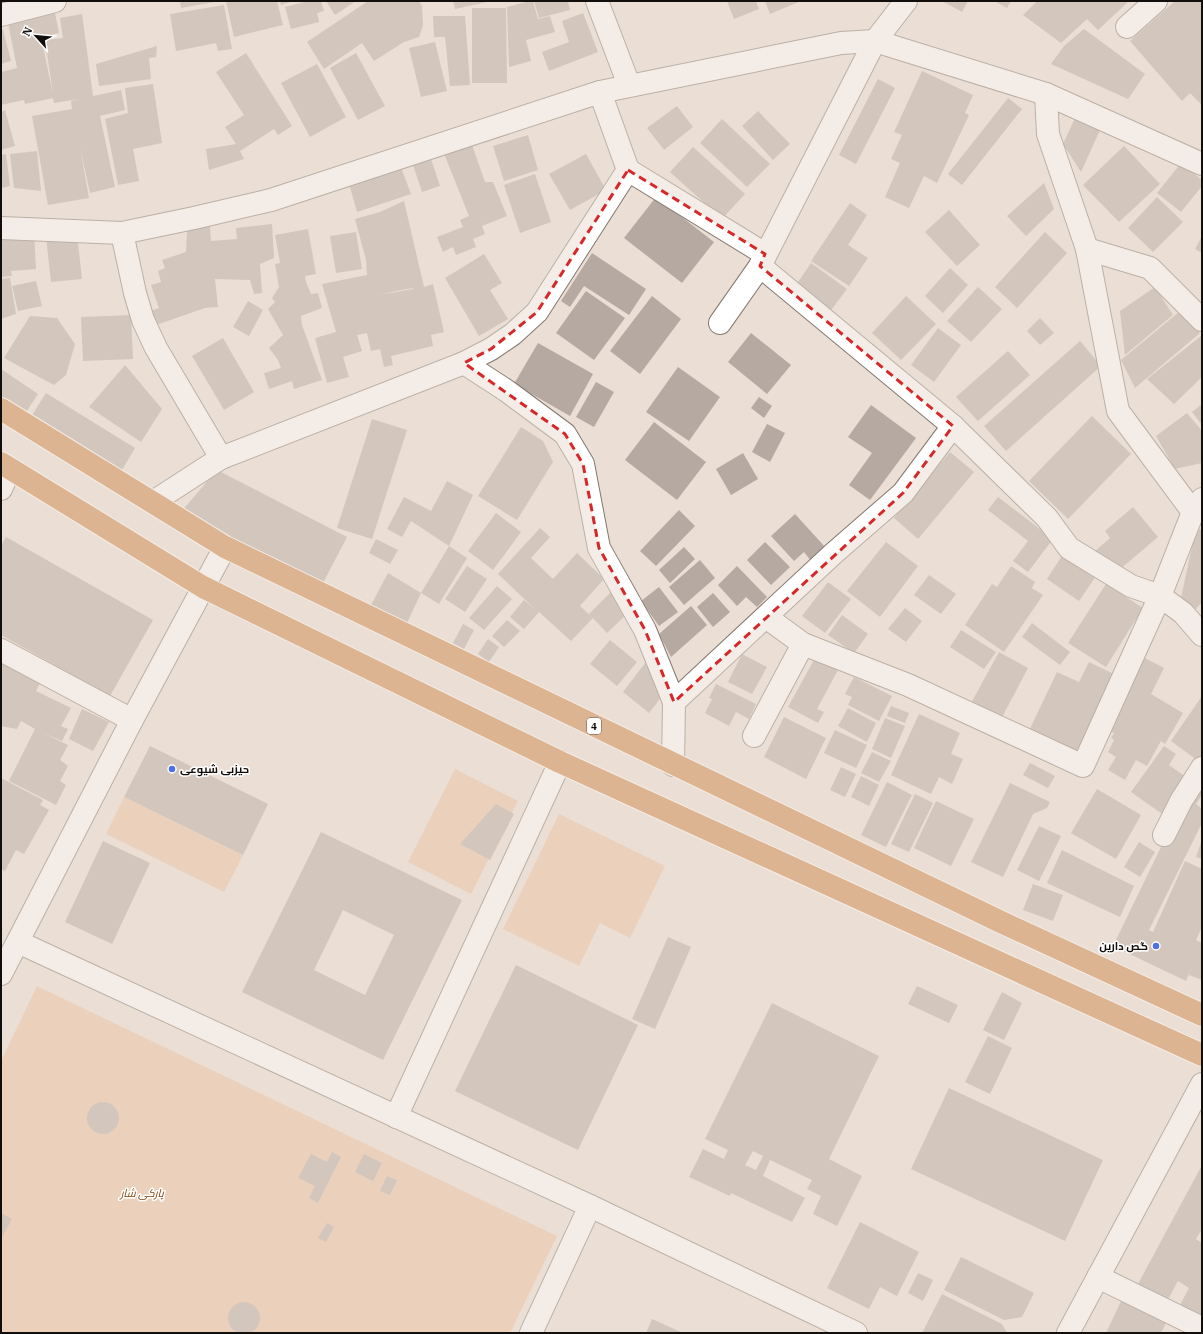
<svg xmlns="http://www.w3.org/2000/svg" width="1203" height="1334" viewBox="0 0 1203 1334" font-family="'IBM Plex Serif',Cairo,serif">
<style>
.green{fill:#ebbfa0}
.building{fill:#b6a9a1;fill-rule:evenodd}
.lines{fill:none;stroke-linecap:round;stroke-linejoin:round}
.street-casing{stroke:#83786f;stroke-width:24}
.secondary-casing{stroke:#83786f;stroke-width:24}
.highway-casing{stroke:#fff;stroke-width:24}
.street{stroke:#fff;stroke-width:22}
.secondary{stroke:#fff;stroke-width:22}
.highway{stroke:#cd8144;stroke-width:22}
.marked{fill:none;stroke:#d62828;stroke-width:3;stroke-dasharray:8 5;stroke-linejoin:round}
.poi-dot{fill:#4d71e5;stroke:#fff;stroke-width:1.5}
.labels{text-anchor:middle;stroke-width:3;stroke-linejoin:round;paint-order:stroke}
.shield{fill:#fff;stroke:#595654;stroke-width:1}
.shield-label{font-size:10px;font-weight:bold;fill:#120e0b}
.poi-label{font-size:11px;font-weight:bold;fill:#120e0b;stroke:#fff;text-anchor:start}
.park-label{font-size:11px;font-style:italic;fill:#81460c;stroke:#fff}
</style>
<rect width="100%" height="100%" fill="#ebded4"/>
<g class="green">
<polygon points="455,769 518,801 471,894 408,862"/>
<polygon points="124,797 243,855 224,892 106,834"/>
<polygon points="559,814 665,866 630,938 600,923 579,966 503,929"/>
<polygon points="37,986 557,1236 510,1333 1,1333 1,1061"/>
</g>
<g class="building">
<polygon points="180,1 214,1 214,2 181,8"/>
<polygon points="226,1 277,1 283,25 234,37"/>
<polygon points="280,1 293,1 281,5"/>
<polygon points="308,1 321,1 324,11 317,13 319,22 291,29 285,7"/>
<polygon points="326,1 356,1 335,15"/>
<polygon points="368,1 419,1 422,6 423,26 419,37 404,42 374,61 362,43 324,69 307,42"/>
<polygon points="453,1 487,1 487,2 455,9"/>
<polygon points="530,1 533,1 538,19 550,16 555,32 526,40 531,61 509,67 507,7"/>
<polygon points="534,1 568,1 570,10 539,18"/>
<polygon points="727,1 756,1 759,9 734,19"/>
<polygon points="765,1 801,1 770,14"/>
<polygon points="942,1 968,1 962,12"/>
<polygon points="994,1 1011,1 1007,8"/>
<polygon points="1037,1 1129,1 1098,30 1087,19 1061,43 1023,15"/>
<polygon points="1175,1 1202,1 1202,105 1190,93 1182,101 1130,41"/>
<polygon points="224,5 232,49 218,51 216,43 176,51 170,14"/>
<polygon points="472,8 506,8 507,83 472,83"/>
<polygon points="55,13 59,33 41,37 53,94 45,40 63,38 60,18 82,14 93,96 121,90 125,110 100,116 115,187 90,193 80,148 89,198 48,205 32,116 72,109 71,101 79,99 54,103 53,98 25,104 24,100 1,105 1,72 17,68 8,23"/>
<polygon points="583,13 598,52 549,71 542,52 569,42 562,21"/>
<polygon points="433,16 465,16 470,85 450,86 445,37 434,37"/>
<polygon points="1084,29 1145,74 1128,99 1051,64 1064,46"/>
<polygon points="1,30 3,30 11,61 1,64"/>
<polygon points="435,42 447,91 421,97 409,48"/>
<polygon points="157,46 156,57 149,58 151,79 99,86 96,64"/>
<polygon points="246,53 292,126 278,135 274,129 240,151 244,159 209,170 206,149 236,144 225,127 244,115 216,72"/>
<polygon points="356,53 385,106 358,120 330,68"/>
<polygon points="317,64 346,117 310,137 281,83"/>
<polygon points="922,71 973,95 965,113 969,115 937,183 924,176 909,208 885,197 900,163 891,159 902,135 894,132"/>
<polygon points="878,79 895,88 856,164 839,155"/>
<polygon points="153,84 162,143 133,149 139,181 118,185 105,119 128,113 125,88"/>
<polygon points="1008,98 1022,109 962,185 948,174"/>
<polygon points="677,106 693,127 664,150 647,128"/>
<polygon points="5,110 15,146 1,150 1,112"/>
<polygon points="758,111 790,144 773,160 742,126"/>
<polygon points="1075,118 1100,130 1081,172 1063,144"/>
<polygon points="722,119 770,164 747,187 700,143"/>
<polygon points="528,135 538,170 504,181 493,146"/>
<polygon points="471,142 485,182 493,182 507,216 482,226 485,234 473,239 476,247 456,255 453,247 443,252 437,237 463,227 460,220 469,216 443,151"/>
<polygon points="1124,146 1160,184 1119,222 1083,185"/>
<polygon points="693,147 745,194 722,219 670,172"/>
<polygon points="37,151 41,191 14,188 10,154"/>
<polygon points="429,153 440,186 422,192 411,159"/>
<polygon points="6,154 10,186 1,188 1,155"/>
<polygon points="586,154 606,190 570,210 549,174"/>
<polygon points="399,162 411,194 357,212 348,180"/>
<polygon points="1181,163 1202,180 1202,186 1181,212 1157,193"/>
<polygon points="535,174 551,222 520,233 504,185"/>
<polygon points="1044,183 1054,209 1026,236 1007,216"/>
<polygon points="656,197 714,242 682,283 624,238"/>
<polygon points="1157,197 1183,222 1153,252 1128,228"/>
<path d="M 404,201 L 424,287 L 433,284 L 444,332 L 431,335 L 433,346 L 391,356 L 393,365 L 384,367 L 380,349 L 371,351 L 367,333 L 357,335 L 362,351 L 343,357 L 349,377 L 327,383 L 315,338 L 336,332 L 322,284 L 367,275 L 366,260 L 355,219 L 380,212 ZM 413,288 L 413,289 L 379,295 L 396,291 Z"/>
<polygon points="850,203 867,215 848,245 868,258 849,286 811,261"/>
<polygon points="949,210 980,245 957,266 925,232"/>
<polygon points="272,224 274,258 260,264 262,293 254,294 250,280 215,279 218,307 205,308 153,326 148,312 159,308 151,285 161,282 158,271 165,268 162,260 186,252 187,230 210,226 211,241 237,239 236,228"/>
<polygon points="308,229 316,274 305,276 306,282 311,294 318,293 322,308 301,316 302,325 322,380 294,389 292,381 269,389 264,373 281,368 278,360 269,348 283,335 268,309 275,302 272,298 279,287 275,264 280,263 275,235"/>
<polygon points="34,232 36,269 11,271 12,276 1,277 1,234"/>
<polygon points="356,232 362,269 336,273 330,236"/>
<polygon points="1045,232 1067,253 1017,308 995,287"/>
<polygon points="77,234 82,279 51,282 46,237"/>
<polygon points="1202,236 1202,253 1195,249"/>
<polygon points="592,253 646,289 629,315 584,286 570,307 561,301"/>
<polygon points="484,254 502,283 490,290 508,319 479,336 445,278"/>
<polygon points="811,263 847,289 829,313 794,288"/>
<polygon points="950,268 968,285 943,313 925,296"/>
<polygon points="10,278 16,314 1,319 1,279"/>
<polygon points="36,281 42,306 18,311 12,286"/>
<polygon points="978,287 1002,309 971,342 947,321"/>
<polygon points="1155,287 1173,315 1125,355 1120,311"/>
<polygon points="586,291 625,318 594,360 556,333"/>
<polygon points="652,296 681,319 640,374 610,351"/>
<polygon points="906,296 936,324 901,360 872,333"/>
<polygon points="248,301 263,310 249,336 233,327"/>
<polygon points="1179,312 1200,333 1135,388 1121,360"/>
<polygon points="131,315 133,359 83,361 81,317"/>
<polygon points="30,316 57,318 75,344 66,375 54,385 4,358"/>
<polygon points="1040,318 1054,333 1040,345 1027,331"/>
<polygon points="938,328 961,345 934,382 911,365"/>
<polygon points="751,333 791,365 767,394 728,362"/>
<polygon points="1201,336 1202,377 1174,404 1147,379"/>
<polygon points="223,338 254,392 224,410 192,356"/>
<polygon points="1080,341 1101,366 1006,451 984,426"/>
<polygon points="538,343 593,374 570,416 514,384"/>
<polygon points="1008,351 1030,375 978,421 956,397"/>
<polygon points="125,365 162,409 141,442 89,407"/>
<polygon points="678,367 720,397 689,441 646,412"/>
<polygon points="1,369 38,394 23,417 1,403"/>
<polygon points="596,382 614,392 594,427 576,417"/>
<polygon points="46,393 135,448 119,475 29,420"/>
<polygon points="759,397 772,406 764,418 751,408"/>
<polygon points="1202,404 1202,425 1192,412"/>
<polygon points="871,405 916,438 870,500 849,485 872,453 848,437"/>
<polygon points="1187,413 1202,431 1202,463 1175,469 1156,436"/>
<polygon points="1092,416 1131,454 1068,519 1029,481"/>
<polygon points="372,419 407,430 372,539 337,528"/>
<polygon points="654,422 706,462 677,500 625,460"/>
<polygon points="767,424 785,433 770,462 752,452"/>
<polygon points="521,427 543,441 553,462 517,520 478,496"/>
<polygon points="950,452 974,472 918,539 894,518"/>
<polygon points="743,453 758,479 731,495 716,469"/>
<polygon points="217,470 347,537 322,585 180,513"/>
<polygon points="447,481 473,495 449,546 411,521 402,537 387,529 404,497 431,511"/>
<polygon points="998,497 1053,539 1028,572 1013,561 1028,541 988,510"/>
<polygon points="1133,507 1158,537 1119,570 1112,561 1106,566 1094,552 1110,538 1105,531"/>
<polygon points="679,510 695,526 656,566 640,551"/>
<polygon points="496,513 521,532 493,570 468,551"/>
<polygon points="795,514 826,548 811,561 804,552 794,561 771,536"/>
<polygon points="540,528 550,537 531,558 553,579 577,553 604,579 580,606 593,618 571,641 539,612 524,629 510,617 524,600 536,610 498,574"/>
<polygon points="1196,528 1202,530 1202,602 1195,610 1181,598"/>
<polygon points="6,537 153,620 110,696 1,635 1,546"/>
<polygon points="376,539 398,550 390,564 369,553"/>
<polygon points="765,542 790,567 771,585 747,560"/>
<polygon points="886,542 918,566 880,617 847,591"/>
<polygon points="449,546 467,558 439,604 421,593"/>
<polygon points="684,547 695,559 670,583 659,570"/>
<polygon points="1065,551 1098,573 1079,601 1047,579"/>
<polygon points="700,560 715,578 684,605 669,587"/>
<polygon points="467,566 487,579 465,612 445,599"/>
<polygon points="737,566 767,597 757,607 746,597 737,606 718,585"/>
<polygon points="1011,566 1035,582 1032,588 1043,595 1004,652 965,625 992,584 997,587"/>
<polygon points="388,573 421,593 406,625 370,607"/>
<polygon points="929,575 956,594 941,614 914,595"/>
<polygon points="828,582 851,599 825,633 802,616"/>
<polygon points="1106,584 1143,608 1106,667 1068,643"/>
<polygon points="497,586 512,599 484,630 469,618"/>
<polygon points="659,587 678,612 659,626 641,601"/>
<polygon points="611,592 630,611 607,633 589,614"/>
<polygon points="713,593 730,612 713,627 697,607"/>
<polygon points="691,606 707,625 671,657 659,634"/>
<polygon points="905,608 922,621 906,642 888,629"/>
<polygon points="842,615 868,634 854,653 828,635"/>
<polygon points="507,620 520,631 504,647 492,636"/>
<polygon points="1032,623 1070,652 1060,665 1022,637"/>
<polygon points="463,624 474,630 464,649 453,643"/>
<polygon points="961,630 996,652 984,669 950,647"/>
<polygon points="488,639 499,647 489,662 478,654"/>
<polygon points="610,640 637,662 617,686 590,664"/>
<polygon points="999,652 1028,668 1000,721 970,705"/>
<polygon points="742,654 767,667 752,694 728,682"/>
<polygon points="1143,657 1164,668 1151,694 1183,713 1165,744 1161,741 1147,766 1136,760 1125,780 1108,770 1116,757 1108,752 1114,740 1111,738 1114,733 1108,730"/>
<polygon points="815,658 838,670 817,709 824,712 818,723 788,707"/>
<polygon points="1,661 41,681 36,691 71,708 61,726 68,729 62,741 43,733 68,745 60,760 68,766 60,781 66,785 56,805 9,781 35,729 21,721 17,729 1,726"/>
<polygon points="1089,662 1120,677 1079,761 1027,735 1057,672 1079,682"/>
<polygon points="645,663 663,695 649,713 623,692"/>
<polygon points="854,677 892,696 879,721 848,705 852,697 845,694"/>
<polygon points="716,684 756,704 749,719 736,712 729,726 705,713 712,699 709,698"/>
<polygon points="1202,696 1202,761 1201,763 1171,741"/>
<polygon points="891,706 909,713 905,723 887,716"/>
<polygon points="848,708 876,723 867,742 838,726"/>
<polygon points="82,709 109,722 93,751 69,739"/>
<polygon points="919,714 960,733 951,754 963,759 952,784 939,777 931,794 891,775"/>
<polygon points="784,717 826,738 806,779 764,757"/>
<polygon points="885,718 905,726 891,758 872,749"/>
<polygon points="835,730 867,745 856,768 824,753"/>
<polygon points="150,746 268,804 243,855 124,797"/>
<polygon points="1164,746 1176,754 1169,765 1190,780 1165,816 1131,792"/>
<polygon points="872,752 891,761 879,782 861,773"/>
<polygon points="1030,763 1055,776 1048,788 1023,775"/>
<polygon points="841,767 856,774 845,797 830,790"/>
<polygon points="861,776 879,785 869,806 851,797"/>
<polygon points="1202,776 1202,795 1196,804 1202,809 1202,823 1149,930 1153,932 1185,861 1202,869 1202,927 1196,940 1202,943 1202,980 1189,975 1193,965 1186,981 1113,946 1163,843"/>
<polygon points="1,778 43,800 40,805 49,810 24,854 16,850 5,871 1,869"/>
<polygon points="887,782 912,795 886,847 861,835"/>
<polygon points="1010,783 1050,802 1047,808 1033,814 1003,877 971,862"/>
<polygon points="1097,789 1141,815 1116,859 1071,833"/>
<polygon points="915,794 933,803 909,852 891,844"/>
<polygon points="936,801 974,819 951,866 914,848"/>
<polygon points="496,804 514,814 490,860 460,844"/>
<polygon points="1039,826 1061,836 1039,881 1017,870"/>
<path d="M 321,832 L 462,900 L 383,1060 L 242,992 ZM 343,910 L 394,935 L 365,995 L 314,970 Z"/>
<polygon points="1202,840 1202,859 1196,857"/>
<polygon points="103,841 150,863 112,944 65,922"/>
<polygon points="1139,842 1155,852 1140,877 1124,867"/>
<polygon points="1062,850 1134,886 1120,917 1047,883"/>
<polygon points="1033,884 1063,895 1053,921 1023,910"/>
<polygon points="668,937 691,947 655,1029 632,1019"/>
<polygon points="516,965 638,1025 578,1150 455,1091"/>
<polygon points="917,986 958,1005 949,1023 908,1004"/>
<polygon points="1002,992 1022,1003 1004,1040 983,1030"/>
<path d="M 772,1003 L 879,1056 L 829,1159 L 862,1176 L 837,1226 L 813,1214 L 821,1196 L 807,1189 L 812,1180 L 770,1160 L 763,1176 L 805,1198 L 792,1222 L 731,1193 L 730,1196 L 689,1177 L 703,1149 L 724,1159 L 728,1150 L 705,1139 ZM 753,1151 L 763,1156 L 756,1170 L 745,1165 Z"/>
<polygon points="988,1036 1012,1048 990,1094 965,1082"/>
<polygon points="949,1088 1103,1160 1065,1241 911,1169"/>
<circle cx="103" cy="1118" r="16"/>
<polygon points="332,1152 341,1157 318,1203 309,1198 315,1186 298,1178 311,1154 327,1162"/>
<polygon points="364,1154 382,1163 373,1181 355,1172"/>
<polygon points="1202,1165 1202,1229 1196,1239 1202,1243 1202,1319 1179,1307 1189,1288 1178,1281 1168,1299 1138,1284"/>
<polygon points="387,1176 397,1180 390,1195 380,1191"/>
<polygon points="1,1213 12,1219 1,1239"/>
<polygon points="860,1222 919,1252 897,1296 880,1287 869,1309 827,1288"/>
<polygon points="327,1223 334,1227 326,1242 318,1238"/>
<polygon points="961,1257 1034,1293 1022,1317 1004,1320 944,1290"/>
<polygon points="918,1273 933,1280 923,1301 908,1293"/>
<polygon points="942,1294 1002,1324 1007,1333 922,1333"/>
<polygon points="1121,1301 1167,1321 1161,1333 1106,1333"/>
<circle cx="244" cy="1318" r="16"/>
<polygon points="652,1319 683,1333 646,1333"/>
</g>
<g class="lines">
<g class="street-casing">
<g id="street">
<polyline points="597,1 629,85"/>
<polyline points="1,15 55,1"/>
<polyline points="1127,27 1156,1"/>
<polyline points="600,92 628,170 765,254"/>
<polyline points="1046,94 1048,134 1087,249 1118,411 1193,512"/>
<polyline points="122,233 135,293 143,320 156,348 221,458"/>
<polyline points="1087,249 1150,268 1202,320"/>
<polyline points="760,266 953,426 1047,518 1069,548 1131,586 1160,596 1183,613 1202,635"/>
<polyline points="720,323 760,266 875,41 906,1"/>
<polyline points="464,363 507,391 565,434 583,464 599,548 645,630 674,702 673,765"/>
<polyline points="1,489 10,469"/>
<polyline points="153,502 221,458 464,363 491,349 513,334 537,312 628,170"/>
<polyline points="766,617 803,644 908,685 1083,766 1160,596 1193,512 1202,499"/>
<polyline points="1,650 132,720"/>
<polyline points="674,702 834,553 903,493 953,426"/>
<polyline points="754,736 803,644"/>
<polyline points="1164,835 1181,801 1202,768"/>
<polyline points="18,942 590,1206 856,1333"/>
<polyline points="1,974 132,720 225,547"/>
<polyline points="396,1117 560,762"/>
<polyline points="1098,1277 1202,1328"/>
<polyline points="531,1333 590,1206"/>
</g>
</g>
<g class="secondary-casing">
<g id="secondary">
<polyline points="1,228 122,233 194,218 271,200 600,92 841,43 875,41 1046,94 1202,164"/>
<polyline points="1068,1333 1202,1084"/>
</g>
</g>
<g class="highway-casing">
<g id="highway">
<polyline points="1,409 225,547 1001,922 1202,1015"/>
<polyline points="1,463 203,587 560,762 1202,1055"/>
</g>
</g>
<use href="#street" class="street"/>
<use href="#secondary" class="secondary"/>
<use href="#highway" class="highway"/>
</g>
<path d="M0 0H1203V1334H0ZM 628,170 L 765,254 L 760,266 L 953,426 L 903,493 L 674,702 L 645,630 L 599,548 L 583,464 L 565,434 L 464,363 L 491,349 L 537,312 Z" fill="#ebded4" fill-opacity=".55" fill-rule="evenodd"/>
<path class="marked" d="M 628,170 L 765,254 L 760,266 L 953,426 L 903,493 L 674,702 L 645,630 L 599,548 L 583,464 L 565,434 L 464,363 L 491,349 L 537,312 Z"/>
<g class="poi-dot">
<circle cx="172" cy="769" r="4"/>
<circle cx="1156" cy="946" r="4"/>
</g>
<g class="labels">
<rect class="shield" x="587" y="718" width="14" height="16" rx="3"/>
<g class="shield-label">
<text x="594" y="730">4</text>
</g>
<g class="poi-label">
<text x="180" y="773">حیزبی شیوعی</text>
<text x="1148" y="950" text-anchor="end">گص دارین</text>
</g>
<g class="park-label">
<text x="142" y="1197">پاركى شار</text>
</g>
</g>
<rect width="1203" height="1334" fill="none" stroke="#120e0b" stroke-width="4"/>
<g transform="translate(36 36) rotate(297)" stroke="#ffffff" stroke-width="3" paint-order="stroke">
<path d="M0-3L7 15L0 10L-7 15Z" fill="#120e0b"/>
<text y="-6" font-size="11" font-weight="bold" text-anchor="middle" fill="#120e0b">N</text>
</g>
</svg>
